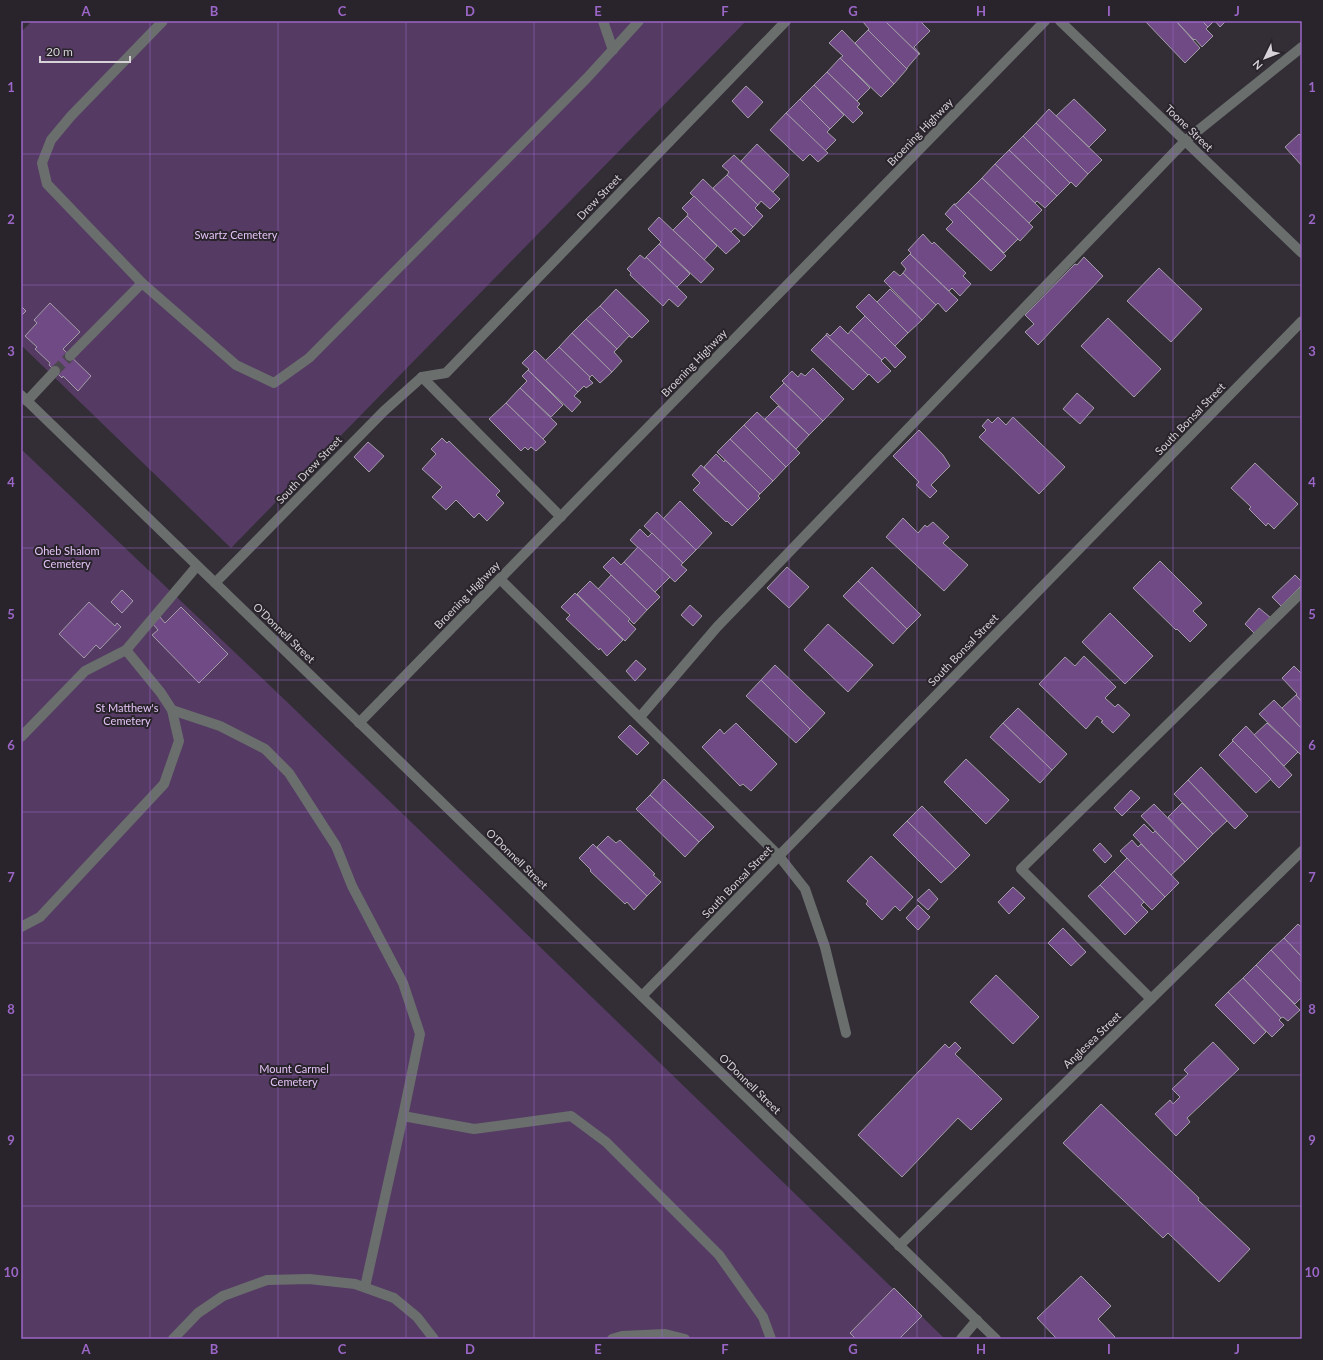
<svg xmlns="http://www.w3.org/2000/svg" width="1323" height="1360" viewBox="0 0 1323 1360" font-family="Lato,sans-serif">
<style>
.green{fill:#553b63}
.building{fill:#704a84;stroke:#a39da7}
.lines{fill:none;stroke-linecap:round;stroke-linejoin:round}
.minor-tunnel{stroke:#4b474e;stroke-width:10;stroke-dasharray:10 5;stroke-linecap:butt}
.minor{stroke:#6a6f6d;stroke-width:10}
.grid{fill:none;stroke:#9b66c7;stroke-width:1;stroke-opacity:0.55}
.labels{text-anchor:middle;stroke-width:4;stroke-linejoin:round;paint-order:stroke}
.street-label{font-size:11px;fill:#d6d2d7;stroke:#29242b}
.park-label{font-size:11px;fill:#e4c3f6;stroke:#29242b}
.neatline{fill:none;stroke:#9b66c7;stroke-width:1.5}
.grid-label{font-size:13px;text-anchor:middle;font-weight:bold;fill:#9b66c7}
</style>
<rect width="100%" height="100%" fill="#332e36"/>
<g class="green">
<polygon points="32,21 746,21 231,548 21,345 21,32"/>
<polygon points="21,449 286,701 945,1339 21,1339"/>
</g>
<g class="building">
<polygon points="864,21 885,21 919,54 907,68 907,69 868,30 869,29 863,22"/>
<polygon points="885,21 920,21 930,31 914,47 920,54 919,54"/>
<polygon points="1145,21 1176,21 1200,48 1185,63"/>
<polygon points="1176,21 1202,21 1208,27 1206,29 1213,36 1202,47 1195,39 1194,40"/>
<polygon points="1202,21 1214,21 1208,27"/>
<polygon points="1215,21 1226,21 1220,27"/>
<polygon points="842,30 894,84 881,97 840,58 843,56 829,43"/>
<polygon points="868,30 907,69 894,84 855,43"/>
<polygon points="840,58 870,88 857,101 827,72"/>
<polygon points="827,72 860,104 857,107 863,113 853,123 814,85"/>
<polygon points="814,85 844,115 830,129 800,99"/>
<polygon points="746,86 763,102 748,118 732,101"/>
<polygon points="800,99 830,129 827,132 836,140 825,151 786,113"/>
<polygon points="1074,99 1106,130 1089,147 1056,116"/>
<polygon points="1049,109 1102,160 1088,174 1036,123"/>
<polygon points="786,113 828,153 818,162 810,154 803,161 770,130"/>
<polygon points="1036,123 1088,174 1076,187 1071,182 1070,183 1023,136"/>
<polygon points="1299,134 1302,136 1302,166 1285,147"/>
<polygon points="1023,136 1070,183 1057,196 1009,150"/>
<polygon points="757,144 789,175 773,192 741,161"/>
<polygon points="1009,150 1057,196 1045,208 1037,201 1035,203 995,164"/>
<polygon points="734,155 780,199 770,209 761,201 758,205 727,175 729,172 722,166"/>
<polygon points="995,164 1042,210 1029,223 982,178"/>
<polygon points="727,175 758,205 755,208 763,216 753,227 713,188"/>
<polygon points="982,178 1033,227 1020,241 968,192"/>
<polygon points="703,179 753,227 744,236 735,228 731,232 690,193"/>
<polygon points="968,192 1018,239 1004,253 954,204 956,204"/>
<polygon points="694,196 740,241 726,254 687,216 688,214 682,208"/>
<polygon points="954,204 1006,256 991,271 946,229 953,222 945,214"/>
<polygon points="687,216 717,246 704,260 673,230"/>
<polygon points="659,217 714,269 701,283 659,244 661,242 648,229"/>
<polygon points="923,234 932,244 934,242 966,273 963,276 971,284 960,296 952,288 949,291 910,254 911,253 908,250"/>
<polygon points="659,244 690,274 677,287 646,257"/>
<polygon points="910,254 958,300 946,312 938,303 936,305 903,273 906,269 901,263"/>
<polygon points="640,255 645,259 646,257 687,297 678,307 669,299 663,306 630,275 631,273 627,269"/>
<polygon points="1084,257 1103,276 1038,345 1025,332 1034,324 1025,315 1075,264 1077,265"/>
<polygon points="1159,268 1202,309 1171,342 1127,301"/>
<polygon points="894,271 900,276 903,273 936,305 922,320 884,281"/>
<polygon points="616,289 649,321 632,338 600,306"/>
<polygon points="890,289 922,320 908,333 877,302"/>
<polygon points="869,294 908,333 895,346 856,307"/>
<polygon points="50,303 80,332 63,349 91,376 78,391 63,376 62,378 49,365 50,363 35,349 37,347 25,336 37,323 34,320"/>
<polygon points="21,306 26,311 21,316"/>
<polygon points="600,306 632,338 629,336 617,349 586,319"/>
<polygon points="865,316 906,357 895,368 885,357 882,360 851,330"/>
<polygon points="1108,318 1161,369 1134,397 1081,346"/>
<polygon points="586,319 617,349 614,352 622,361 612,372 572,333"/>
<polygon points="840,326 848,334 851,330 882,360 881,361 891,371 878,383 869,374 868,375 826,335 827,333 830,336"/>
<polygon points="572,333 612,372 600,383 592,375 590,377 559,347"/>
<polygon points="826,335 868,375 853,390 811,350"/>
<polygon points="559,347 590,377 589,379 593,383 586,388 584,386 578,392 545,361"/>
<polygon points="535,350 578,392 574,396 581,402 572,412 528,370 529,369 522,363"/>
<polygon points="813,368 844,399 823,421 782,381 792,371 798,377 801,373 805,376"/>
<polygon points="528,370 563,405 551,417 520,388 527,381 522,376"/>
<polygon points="784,383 823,421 809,435 770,397"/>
<polygon points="520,388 557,424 543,439 506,403"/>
<polygon points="1077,393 1094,408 1080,424 1063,409"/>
<polygon points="506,403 546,442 536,451 531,447 528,450 525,447 521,451 489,419"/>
<polygon points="778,406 809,435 796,449 765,419"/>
<polygon points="757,412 800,453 786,467 744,425"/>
<polygon points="998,417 1006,425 1013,417 1065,467 1039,494 979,437 986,430 982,426 988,419 992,423"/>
<polygon points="744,425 786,467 773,481 730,439"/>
<polygon points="919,430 943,455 950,466 931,485 937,491 930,498 916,485 919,482 893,456"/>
<polygon points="442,438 447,443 449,441 500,491 496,495 504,503 487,521 479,513 474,518 456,500 446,510 432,497 442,487 422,469 436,454 431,449"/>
<polygon points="730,439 773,481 760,494 717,452"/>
<polygon points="368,442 384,456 369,472 354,457"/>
<polygon points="716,454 724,462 725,460 760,494 758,496 760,498 748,510 704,467"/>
<polygon points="1255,463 1298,504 1274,529 1268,523 1266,526 1249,509 1251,507 1231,488"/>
<polygon points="701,465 748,510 732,526 727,521 726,522 693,490 700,483 692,475"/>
<polygon points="680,501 712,533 696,550 663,519"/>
<polygon points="657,512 696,550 683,563 644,526"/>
<polygon points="903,518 918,533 925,525 927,527 933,522 949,537 943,543 968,565 944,591 886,537"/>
<polygon points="640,529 648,537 652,533 683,563 681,565 687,570 675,582 630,540"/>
<polygon points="638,547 670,577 655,592 624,562"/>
<polygon points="613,557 621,565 624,562 660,597 647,610 603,567"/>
<polygon points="1160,561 1202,603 1193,611 1207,625 1190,642 1177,629 1176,630 1133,588"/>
<polygon points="787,567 809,587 789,608 767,588"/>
<polygon points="872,567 921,615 907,629 858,581"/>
<polygon points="611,575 647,610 634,624 598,589"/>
<polygon points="1295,575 1302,582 1302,585 1281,606 1272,597"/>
<polygon points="590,581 630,619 628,621 636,629 625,641 577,594"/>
<polygon points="858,581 907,629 893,644 843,596"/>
<polygon points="122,590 133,601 122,613 111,602"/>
<polygon points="575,593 623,640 607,656 600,648 599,650 566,619 570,615 561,607"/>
<polygon points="89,602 115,626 117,623 121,627 100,649 96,645 84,658 59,634"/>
<polygon points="690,605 702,616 693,626 681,615"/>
<polygon points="181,607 228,654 199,683 152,635 158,630 153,624 160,617 165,623"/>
<polygon points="1259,608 1271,618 1256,635 1245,624"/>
<polygon points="1110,613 1153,656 1125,684 1082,642"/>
<polygon points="828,624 873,665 848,692 804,650"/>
<polygon points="1084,656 1116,687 1105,698 1115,707 1118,704 1130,715 1113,733 1101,722 1103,721 1097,716 1086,729 1039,684 1065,657 1075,666"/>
<polygon points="636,660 646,669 635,681 626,671"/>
<polygon points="775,665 825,713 810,729 761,680"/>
<polygon points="1294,666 1302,674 1302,702 1296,695 1297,694 1282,678"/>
<polygon points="761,680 810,729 796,743 746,696"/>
<polygon points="1296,695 1302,702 1302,729 1282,708"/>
<polygon points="1274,700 1302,729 1302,756 1259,714"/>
<polygon points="1018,708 1067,754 1052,770 1003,723"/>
<polygon points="736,723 777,764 751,791 743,784 740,786 702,747 720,729 724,734"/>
<polygon points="1003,723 1052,770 1040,783 990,737"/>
<polygon points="1267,723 1298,752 1284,766 1254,735"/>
<polygon points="630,725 649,743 637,755 618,737"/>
<polygon points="1246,726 1292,775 1279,788 1232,740"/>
<polygon points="1233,741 1271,779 1256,793 1219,755"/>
<polygon points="966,759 1009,800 986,824 944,782"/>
<polygon points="1201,767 1248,816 1235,829 1188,780"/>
<polygon points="664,779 714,827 699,842 650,795"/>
<polygon points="1188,780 1227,821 1213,834 1174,794"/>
<polygon points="1131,790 1140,798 1122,816 1114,808"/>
<polygon points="650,795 699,842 685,857 636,809"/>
<polygon points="1182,803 1213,834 1198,849 1168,817"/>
<polygon points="1154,804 1198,849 1185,862 1141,816"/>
<polygon points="922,806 970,855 956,869 907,821"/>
<polygon points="907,821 956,869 941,883 893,835"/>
<polygon points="1144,824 1153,833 1155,831 1185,862 1171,875 1133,835"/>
<polygon points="608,836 616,843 620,840 655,874 653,875 661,882 647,896 597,847"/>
<polygon points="1132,840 1138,847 1141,844 1179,883 1165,897 1120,851"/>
<polygon points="1100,843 1112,856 1105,863 1093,850"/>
<polygon points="593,844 647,896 634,910 627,902 625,904 590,871 591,870 579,858"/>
<polygon points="871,856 913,897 900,911 895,906 882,920 866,904 868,901 847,881"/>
<polygon points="1127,858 1165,897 1152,910 1114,871"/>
<polygon points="1114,871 1144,902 1141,905 1148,912 1137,923 1100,885"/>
<polygon points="1100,885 1137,923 1125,935 1088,896"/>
<polygon points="1013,887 1025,898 1009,914 998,902"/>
<polygon points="929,889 938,899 928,910 917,900"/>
<polygon points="918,905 930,917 918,930 906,918"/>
<polygon points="1298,924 1302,928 1302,957 1284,938"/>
<polygon points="1063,928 1086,952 1071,966 1048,943"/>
<polygon points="1284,938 1302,957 1302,983 1271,950"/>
<polygon points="1271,950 1302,983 1302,997 1295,1004 1256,965"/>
<polygon points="1256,965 1300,1010 1288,1021 1283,1017 1281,1018 1243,978"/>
<polygon points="996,975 1039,1017 1013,1044 970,1002"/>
<polygon points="1243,978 1281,1018 1279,1020 1284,1025 1272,1037 1228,992"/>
<polygon points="1228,992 1266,1032 1254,1044 1215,1005"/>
<polygon points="955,1042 961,1048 955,1054 1002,1099 971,1130 958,1118 902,1177 858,1135 945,1044 949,1048"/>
<polygon points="1213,1042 1239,1069 1187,1118 1190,1122 1176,1136 1155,1114 1170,1100 1173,1104 1180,1097 1172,1089 1188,1074 1184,1070"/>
<polygon points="1101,1104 1199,1198 1198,1200 1250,1249 1219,1282 1168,1233 1163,1238 1063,1143"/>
<polygon points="1081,1276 1111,1306 1098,1319 1115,1337 1113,1339 1057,1339 1037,1318"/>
<polygon points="894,1288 922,1316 899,1339 856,1339 850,1333"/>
</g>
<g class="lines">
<polyline class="minor-tunnel" points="55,371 70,356"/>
<g class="minor">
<polyline points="163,21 71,116 51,140 42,163 47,184 142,283 236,365 274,383 309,358 587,78 639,21"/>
<polyline points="603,21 613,50"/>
<polyline points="1060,21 1302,253"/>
<polyline points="70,356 142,283"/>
<polyline points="422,377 446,373 786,21"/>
<polyline points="422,377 561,517"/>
<polyline points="21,395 996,1339"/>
<polyline points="27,401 55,371"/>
<polyline points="500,579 779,856 805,889 825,947 846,1033"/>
<polyline points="215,583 384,411 422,377"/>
<polyline points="172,710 220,726 265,749 289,773 336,846 352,886 403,983 420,1034 403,1116 365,1287"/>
<polyline points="640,717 717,627 1185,141 1302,47"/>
<polyline points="359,723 1045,21"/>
<polyline points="21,737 85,671 126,650 197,566"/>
<polyline points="21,927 40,917 164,784 179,741 172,710 161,693 126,650"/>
<polyline points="642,996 1302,321"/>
<polyline points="1151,999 1021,869 1302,592"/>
<polyline points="403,1116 474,1129 571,1116 606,1142 719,1255 763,1317 771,1339"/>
<polyline points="899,1246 1302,851"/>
<polyline points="173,1339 198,1313 223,1296 267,1280 309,1279 355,1284 394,1298 417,1317 434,1339"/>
<polyline points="612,1339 622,1336 665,1334 685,1339"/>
<polyline points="961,1339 977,1320"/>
</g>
</g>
<path class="grid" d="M 150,21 L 150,1339M 278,21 L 278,1339M 406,21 L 406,1339M 534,21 L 534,1339M 662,21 L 662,1339M 789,21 L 789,1339M 917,21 L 917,1339M 1045,21 L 1045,1339M 1173,21 L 1173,1339M 21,154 L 1302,154M 21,285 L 1302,285M 21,417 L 1302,417M 21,548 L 1302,548M 21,680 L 1302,680M 21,812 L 1302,812M 21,943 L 1302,943M 21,1075 L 1302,1075M 21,1206 L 1302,1206"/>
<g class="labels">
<g class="street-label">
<text transform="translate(1189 128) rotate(44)" y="4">Toone Street</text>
<text transform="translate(920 132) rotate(-46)" y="4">Broening Highway</text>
<text transform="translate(599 197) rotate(-46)" y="4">Drew Street</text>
<text transform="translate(694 363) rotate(-46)" y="4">Broening Highway</text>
<text transform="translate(1190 419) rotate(-46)" y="4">South Bonsal Street</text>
<text transform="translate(309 470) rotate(-46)" y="4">South Drew Street</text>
<text transform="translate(467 595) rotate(-46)" y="4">Broening Highway</text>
<text transform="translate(284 633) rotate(44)" y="4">O'Donnell Street</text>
<text transform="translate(963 650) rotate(-46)" y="4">South Bonsal Street</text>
<text transform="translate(517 859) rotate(44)" y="4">O'Donnell Street</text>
<text transform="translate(737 882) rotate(-46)" y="4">South Bonsal Street</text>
<text transform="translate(1092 1040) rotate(-44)" y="4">Anglesea Street</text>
<text transform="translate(750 1084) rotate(44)" y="4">O'Donnell Street</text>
</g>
<g class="park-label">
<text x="236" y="239">Swartz Cemetery</text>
<text x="67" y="555">Oheb Shalom<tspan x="67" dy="13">Cemetery</tspan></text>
<text x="127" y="712">St Matthew's<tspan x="127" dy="13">Cemetery</tspan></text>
<text x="294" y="1073">Mount Carmel<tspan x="294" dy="13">Cemetery</tspan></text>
</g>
</g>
<rect width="1323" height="1360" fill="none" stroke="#29242b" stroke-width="44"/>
<g transform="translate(1265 58) rotate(227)" stroke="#29242b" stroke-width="3" paint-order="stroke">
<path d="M0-3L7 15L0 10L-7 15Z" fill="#d6d2d7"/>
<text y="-6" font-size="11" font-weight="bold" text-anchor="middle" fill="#d6d2d7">N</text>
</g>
<path d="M40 56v6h90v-6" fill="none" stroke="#d6d2d7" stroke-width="2"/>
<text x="46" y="56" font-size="12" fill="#d6d2d7" stroke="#29242b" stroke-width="3" paint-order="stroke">20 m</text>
<rect x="22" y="22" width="1279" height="1316" class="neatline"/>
<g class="grid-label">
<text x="86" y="16">A</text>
<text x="214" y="16">B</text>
<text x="342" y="16">C</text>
<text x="470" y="16">D</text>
<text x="598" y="16">E</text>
<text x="725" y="16">F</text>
<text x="853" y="16">G</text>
<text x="981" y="16">H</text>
<text x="1109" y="16">I</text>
<text x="1237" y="16">J</text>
<text x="11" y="92">1</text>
<text x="1312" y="92">1</text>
<text x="11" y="224">2</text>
<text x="1312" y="224">2</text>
<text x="11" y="356">3</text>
<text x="1312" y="356">3</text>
<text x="11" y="487">4</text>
<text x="1312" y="487">4</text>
<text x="11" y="619">5</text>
<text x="1312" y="619">5</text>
<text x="11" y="750">6</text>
<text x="1312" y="750">6</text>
<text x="11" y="882">7</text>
<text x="1312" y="882">7</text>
<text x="11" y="1014">8</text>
<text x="1312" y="1014">8</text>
<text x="11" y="1145">9</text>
<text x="1312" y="1145">9</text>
<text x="11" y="1277">10</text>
<text x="1312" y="1277">10</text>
<text x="86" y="1354">A</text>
<text x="214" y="1354">B</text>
<text x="342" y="1354">C</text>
<text x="470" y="1354">D</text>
<text x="598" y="1354">E</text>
<text x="725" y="1354">F</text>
<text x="853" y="1354">G</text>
<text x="981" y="1354">H</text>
<text x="1109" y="1354">I</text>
<text x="1237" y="1354">J</text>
</g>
</svg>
